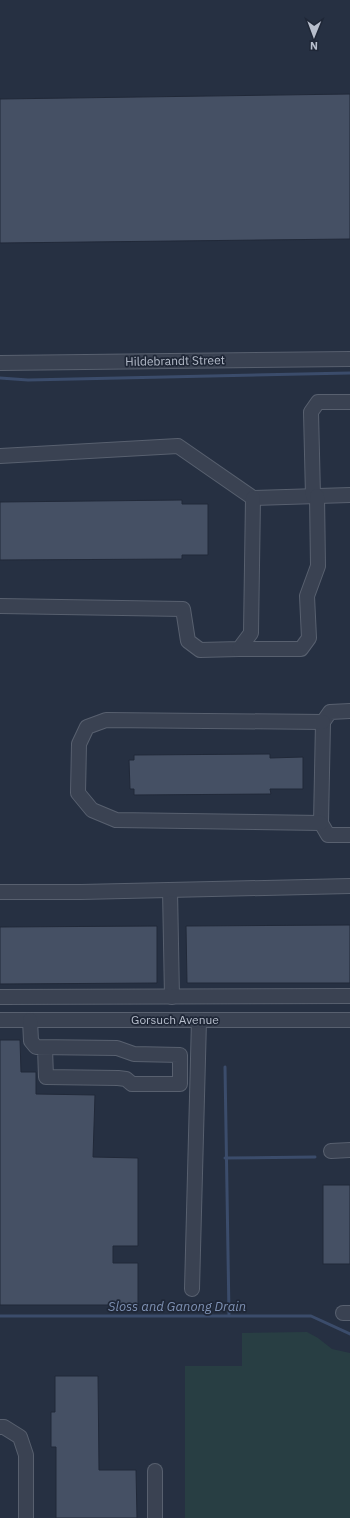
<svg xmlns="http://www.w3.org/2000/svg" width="350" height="1518" viewBox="0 0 350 1518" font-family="'IBM Plex Sans',sans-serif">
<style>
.green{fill:#283e43}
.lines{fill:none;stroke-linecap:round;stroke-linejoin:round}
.stream{stroke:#3b4c6b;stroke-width:3}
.building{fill:#455064;stroke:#212939}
.minor-casing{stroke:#58606f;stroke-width:16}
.minor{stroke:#3a4252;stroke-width:14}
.labels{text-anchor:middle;stroke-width:3.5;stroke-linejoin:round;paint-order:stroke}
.street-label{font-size:12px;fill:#b7becc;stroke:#1f2737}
.water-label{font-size:13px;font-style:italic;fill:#7e91b3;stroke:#1f2737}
</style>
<rect width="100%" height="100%" fill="#263042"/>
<polygon class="green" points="307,1332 318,1338 332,1349 350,1353 350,1518 185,1518 185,1366 242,1366 242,1333"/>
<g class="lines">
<g class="stream">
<polyline points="0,378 28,380 350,373"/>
<polyline points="225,1067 229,1315"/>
<polyline points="225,1158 315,1157"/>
<polyline points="0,1316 311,1316 350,1334"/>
</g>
</g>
<g class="building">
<polygon points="350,94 350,239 0,243 0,99"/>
<polygon points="182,500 182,504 208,504 208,555 182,555 182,559 0,560 0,502"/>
<polygon points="270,754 270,758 303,757 303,789 270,789 271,794 134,795 134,789 130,789 129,760 134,760 134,755"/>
<polygon points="350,925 350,983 187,983 186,926"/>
<polygon points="157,926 157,983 0,984 0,927"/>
<polygon points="0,1040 20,1040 21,1072 36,1072 36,1094 95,1095 93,1157 138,1158 138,1246 113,1246 113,1263 138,1263 138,1305 0,1305"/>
<rect x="323" y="1185" width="27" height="79"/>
<polygon points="55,1376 98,1376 99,1470 136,1470 137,1518 56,1518 56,1447 51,1447 51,1412 55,1412"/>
</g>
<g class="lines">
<g class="minor-casing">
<g id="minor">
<polyline points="0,363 350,359"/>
<polyline points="0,456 178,446 253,498 350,495"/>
<polyline points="313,496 311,412 318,402 350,402"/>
<polyline points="0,606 183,609 188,641 200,650 239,649 251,633 253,498"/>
<polyline points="239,649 301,649 309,638 307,596 318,566 317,496"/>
<polyline points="350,711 330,712 323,722 321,823 328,835 350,835"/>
<polyline points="321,823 116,820 92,810 78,793 79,744 87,727 106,720 323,722"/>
<polyline points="170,890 172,997"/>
<polyline points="0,892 81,892 350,886"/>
<polyline points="0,997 350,996"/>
<polyline points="0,1020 350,1020"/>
<polyline points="30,1020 31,1041 36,1047 117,1048 134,1054 180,1055 180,1084 132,1084 126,1079 118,1078 46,1077 45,1048"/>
<polyline points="331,1151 350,1150"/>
<polyline points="192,1289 199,1020"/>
<polyline points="343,1313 350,1313"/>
<polyline points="0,1427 4,1427 20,1437 26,1455 26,1518"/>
<polyline points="155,1471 155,1518"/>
</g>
</g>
<use href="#minor" class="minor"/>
</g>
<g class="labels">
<g class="street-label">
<text transform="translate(175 361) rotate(-1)" y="4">Hildebrandt Street</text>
<text x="175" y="1024">Gorsuch Avenue</text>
</g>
<g class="water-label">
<text x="177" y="1311">Sloss and Ganong Drain</text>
</g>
</g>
<g transform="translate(314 36) rotate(181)" stroke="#1f2737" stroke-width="3" paint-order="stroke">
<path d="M0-3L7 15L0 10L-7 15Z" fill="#b7becc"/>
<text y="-6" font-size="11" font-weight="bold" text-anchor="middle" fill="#b7becc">N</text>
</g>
</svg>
